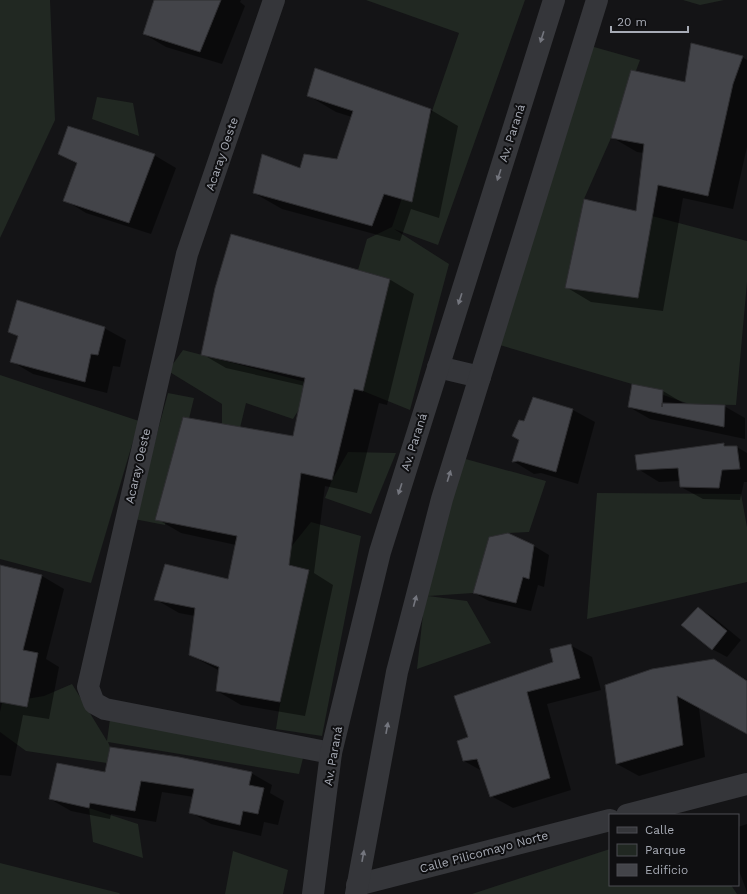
<svg xmlns="http://www.w3.org/2000/svg" width="747" height="894" viewBox="0 0 747 894" font-family="'Work Sans',sans-serif">
<style>
.green{fill:#212822}
.shadow{fill:#0007}
.building{fill:#434449;stroke:#2e2e31}
.lines{fill:none;stroke-linecap:round;stroke-linejoin:round}
.minor{stroke:#35363a;stroke-width:22}
.tertiary{stroke:#35363a;stroke-width:22}
.oneway{fill:#74767e}
.labels{text-anchor:middle;stroke-width:4;stroke-linejoin:round;paint-order:stroke}
.street-label{font-size:12px;fill:#a7abb5;stroke:#0f0f11}
</style>
<rect width="100%" height="100%" fill="#141416"/>
<g class="green">
<polygon points="0,0 50,0 55,120 0,238"/>
<polygon points="366,0 525,0 438,245 394,229 449,264 410,410 363,391 390,279 358,270 367,239 392,227 459,33"/>
<polygon points="683,0 724,0 700,5"/>
<polygon points="587,45 640,60 611,138 584,199 565,288 652,216 747,241 747,282 736,405 689,404 632,384 493,343"/>
<polygon points="97,97 133,103 139,136 92,119"/>
<polygon points="183,350 332,389 301,406 293,419 246,403 239,432 222,429 222,404 168,371"/>
<polygon points="0,375 139,421 91,583 0,559"/>
<polygon points="168,393 194,398 179,460 165,525 134,519"/>
<polygon points="348,452 396,453 371,514 325,498 332,480"/>
<polygon points="462,458 546,481 529,532 508,533 489,537 473,593 428,596 467,601 491,643 417,669 425,596"/>
<polygon points="597,493 741,494 747,527 747,582 587,619"/>
<path d="M 311,522 L 361,536 L 322,736 L 276,729 C 284,675 297,623 309,570 L 288,564 L 291,547 Z"/>
<polygon points="72,684 107,741 110,719 304,754 299,774 108,742 110,747 107,763 26,751 0,732 0,712 2,703 44,696"/>
<polygon points="89,808 138,824 143,858 93,842"/>
<polygon points="610,849 610,885 731,885 737,894 472,894"/>
<polygon points="233,851 288,870 283,894 225,894"/>
<polygon points="0,863 119,893 120,894 0,894"/>
</g>
<g class="shadow">
<polygon points="156,0 241,0 240,2 245,6 222,64 166,47 144,34"/>
<polygon points="742,57 747,60 747,147 733,209 683,198 663,311 591,302 566,287 636,213 644,153 637,152 613,138 686,83"/>
<polygon points="309,96 431,110 458,126 439,218 411,209 400,241 282,209 254,193 301,169 338,160 352,117 336,112"/>
<polygon points="59,154 154,155 176,168 151,234 86,213 65,200 77,164"/>
<polygon points="389,279 414,294 387,405 379,403 357,493 325,486 314,573 333,585 305,716 241,705 217,691 220,671 190,655 195,616 179,613 155,599 229,580 236,545 181,533 157,519 294,437 305,386 226,368 202,354"/>
<polygon points="104,328 126,340 120,367 113,366 107,393 33,374 11,361 19,337 10,332"/>
<polygon points="663,391 683,403 683,405 724,406 745,418 745,439 650,419 629,407"/>
<polygon points="534,398 573,410 595,422 578,484 541,473 534,474 513,461"/>
<polygon points="724,444 729,447 737,447 747,453 747,482 744,482 740,500 703,499 681,487 680,481 659,482 638,469"/>
<polygon points="534,546 549,555 544,587 538,585 531,611 489,601 474,593"/>
<polygon points="0,566 42,576 64,589 46,659 59,667 49,719 23,715 11,776 0,775"/>
<polygon points="698,608 713,617 741,640 727,657 712,649"/>
<polygon points="570,645 592,657 601,690 547,704 571,790 513,808 491,796 482,771 464,761 469,738 554,663"/>
<polygon points="714,660 747,680 747,733 699,708 705,757 639,776 617,764 606,686"/>
<polygon points="106,773 251,773 272,785 270,793 284,801 278,825 264,822 261,836 211,824 190,812 194,797 162,792 156,822 111,814 110,819 71,811 50,799"/>
<polygon points="747,824 747,892 738,868 738,827"/>
</g>
<g class="building">
<polygon points="154,0 221,0 200,52 143,34"/>
<polygon points="691,43 743,56 733,84 708,196 658,185 638,298 565,288 584,199 636,211 644,144 611,138 631,70 685,82"/>
<polygon points="315,68 431,109 412,202 384,194 372,226 253,193 262,154 300,168 304,154 337,159 353,111 307,96"/>
<polygon points="68,126 155,154 129,223 63,201 77,163 58,154"/>
<polygon points="231,234 390,279 363,391 354,389 332,480 301,473 289,565 309,570 280,702 216,691 219,667 189,655 195,608 154,600 165,564 228,579 237,536 155,520 183,417 293,436 305,378 201,355 215,288"/>
<polygon points="17,300 105,327 98,355 91,354 85,382 10,362 18,336 8,332"/>
<polygon points="632,384 663,390 662,407 662,403 725,405 724,427 628,407"/>
<polygon points="533,397 573,409 556,472 518,461 512,462 519,440 512,436 519,420 524,421"/>
<polygon points="724,443 724,446 737,446 740,469 722,470 719,488 680,487 678,468 637,470 635,455"/>
<polygon points="508,533 534,545 529,579 523,577 516,603 473,593 489,537"/>
<polygon points="0,565 42,575 23,650 38,653 27,707 0,702"/>
<polygon points="698,607 727,631 712,650 681,625"/>
<polygon points="571,644 580,678 527,692 550,778 490,797 477,759 463,761 457,741 468,737 454,696 553,662 550,649"/>
<polygon points="714,659 747,681 747,734 677,696 683,745 616,764 605,685 652,669"/>
<polygon points="110,747 179,757 252,772 249,785 264,788 258,814 243,811 240,825 189,813 194,789 141,781 135,811 90,803 89,808 49,799 57,763 105,772"/>
</g>
<g class="lines">
<g class="minor">
<polyline points="274,0 187,254 88,687 94,703 105,709 331,753"/>
<polyline points="627,815 747,784"/>
<polyline points="357,885 610,820"/>
</g>
<g class="tertiary">
<polyline points="438,367 480,377"/>
<polyline points="313,894 331,753 380,552 554,0"/>
<polyline points="356,894 397,672 442,499 597,0"/>
</g>
</g>
<defs><path id="oneway-solid" d="M-6-.8H1V-3.2L6.5 0L1 3.2V.8H-6Z"/></defs>
<g class="oneway">
<use href="#oneway-solid" transform="translate(542 37) rotate(108)"/>
<use href="#oneway-solid" transform="translate(499 175) rotate(108)"/>
<use href="#oneway-solid" transform="translate(460 299) rotate(108)"/>
<use href="#oneway-solid" transform="translate(449 476) rotate(-73)"/>
<use href="#oneway-solid" transform="translate(400 489) rotate(108)"/>
<use href="#oneway-solid" transform="translate(415 601) rotate(-75)"/>
<use href="#oneway-solid" transform="translate(387 728) rotate(-80)"/>
<use href="#oneway-solid" transform="translate(363 856) rotate(-80)"/>
</g>
<g class="labels">
<g class="street-label">
<text transform="translate(512 133) rotate(-72)" y="4">Av. Paraná</text>
<text transform="translate(222 154) rotate(-71)" y="4">Acaray Oeste</text>
<text transform="translate(414 442) rotate(-72)" y="4">Av. Paraná</text>
<text transform="translate(138 466) rotate(-77)" y="4">Acaray Oeste</text>
<text transform="translate(333 756) rotate(-80)" y="4">Av. Paraná</text>
<text transform="translate(484 852) rotate(-15)" y="4">Calle Pilicomayo Norte</text>
</g>
</g>
<rect x="609" y="814" width="130" height="72" fill="#0f0f11" stroke="#4c4d53"/>
<rect x="617" y="827" width="20" height="6" fill="#35363a" stroke="#4c4d53"/>
<text x="645" y="834" font-size="12" fill="#a7abb5">Calle</text>
<rect x="617" y="844" width="20" height="12" fill="#212822" stroke="#4c4d53"/>
<text x="645" y="854" font-size="12" fill="#a7abb5">Parque</text>
<rect x="617" y="864" width="20" height="12" fill="#434449" stroke="#4c4d53"/>
<text x="645" y="874" font-size="12" fill="#a7abb5">Edificio</text>
<path d="M611 26v6h77v-6" fill="none" stroke="#a7abb5" stroke-width="2"/>
<text x="617" y="26" font-size="12" fill="#a7abb5" stroke="#0f0f11" stroke-width="3" paint-order="stroke">20 m</text>
</svg>
